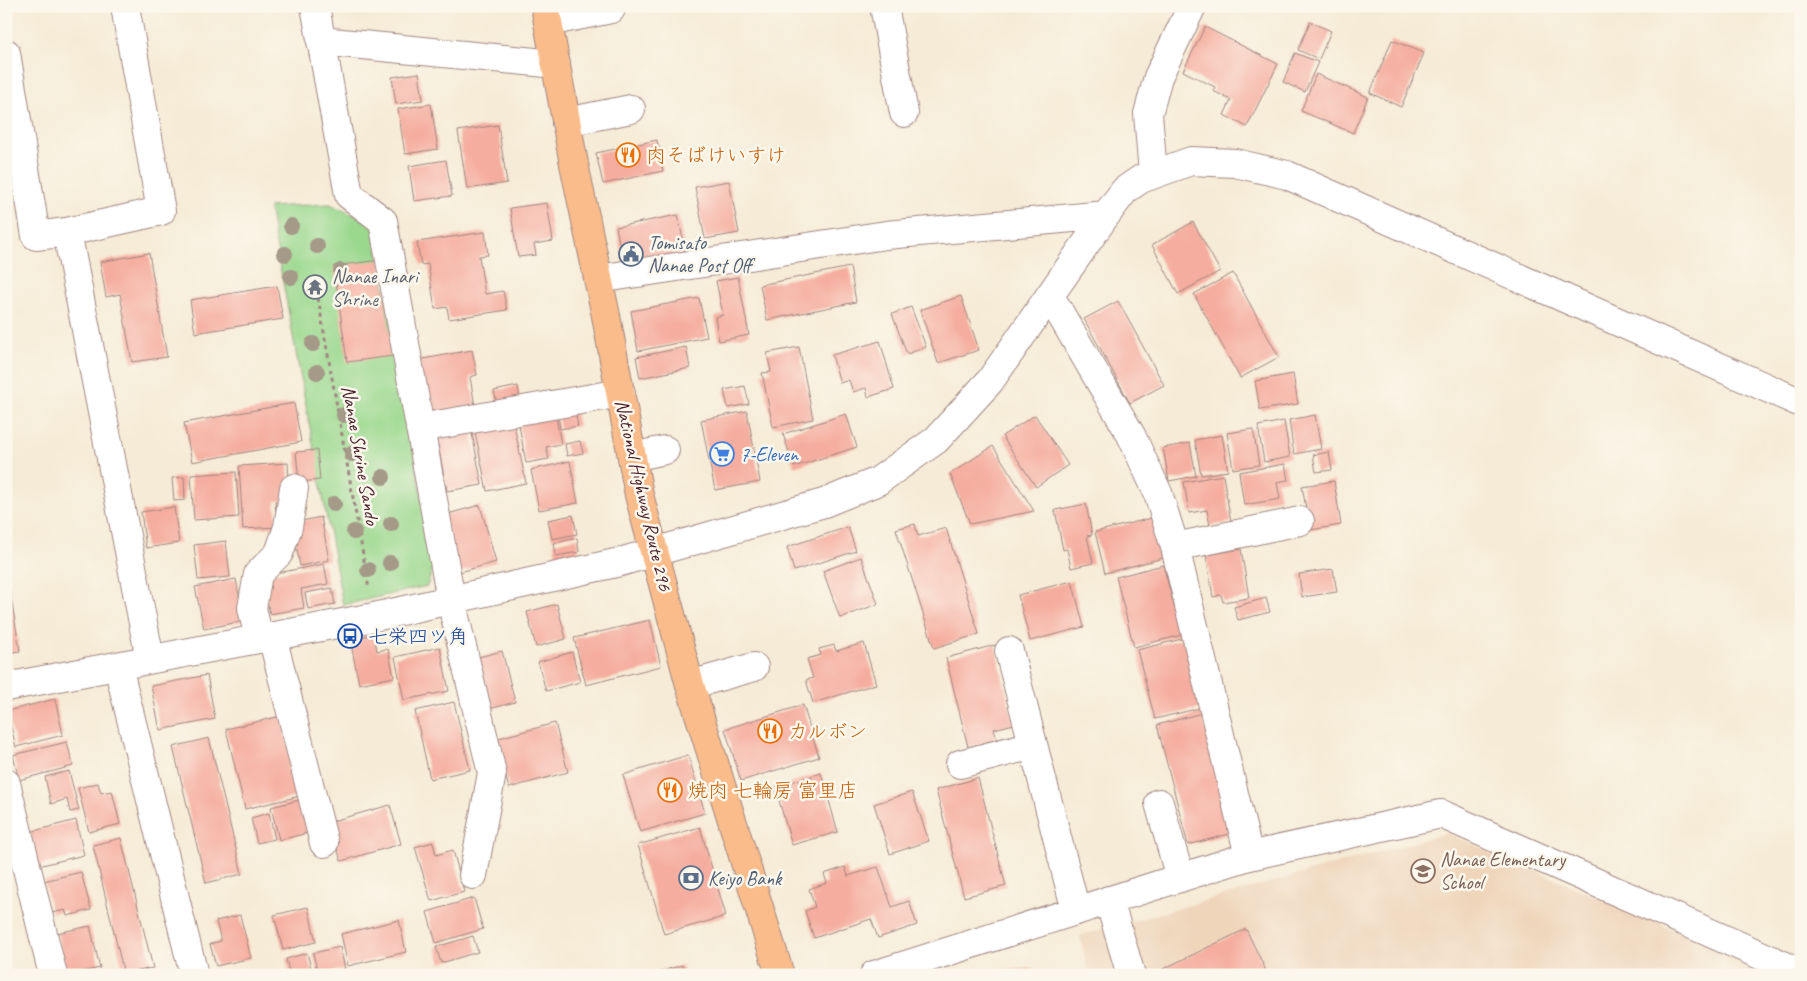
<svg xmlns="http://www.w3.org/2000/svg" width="1807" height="981" viewBox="0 0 1807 981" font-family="Caveat,'Klee One',sans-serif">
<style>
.built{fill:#efd6bb}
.green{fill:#9ad88d;stroke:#727c5c}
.building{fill:#f5ad9f}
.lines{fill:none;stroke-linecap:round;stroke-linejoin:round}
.minor-casing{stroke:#a08580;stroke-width:30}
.highway-casing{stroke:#a08580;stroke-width:30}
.path{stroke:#a08580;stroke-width:3;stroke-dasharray:4 4;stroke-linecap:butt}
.minor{stroke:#fff;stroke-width:28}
.highway{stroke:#f9bc8a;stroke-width:28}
.tree{fill:#a59988}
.labels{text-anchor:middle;stroke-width:5;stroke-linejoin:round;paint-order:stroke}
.food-label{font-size:20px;fill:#c56008;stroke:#fbf7ec;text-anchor:start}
.service-label{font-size:20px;fill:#4e5e75;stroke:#fbf7ec;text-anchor:start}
.worship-label{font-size:20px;fill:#5b616d;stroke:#fbf7ec;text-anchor:start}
.shop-label{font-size:20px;fill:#366cbe;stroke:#fbf7ec;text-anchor:start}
.street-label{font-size:20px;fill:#4a1f2b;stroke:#fbf7ec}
.transit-label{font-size:20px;fill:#164399;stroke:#fbf7ec;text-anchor:start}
.education-label{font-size:20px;fill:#785e54;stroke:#fbf7ec;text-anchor:start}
</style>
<rect width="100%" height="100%" fill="#fbf7ec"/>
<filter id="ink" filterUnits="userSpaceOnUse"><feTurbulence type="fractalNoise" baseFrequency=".02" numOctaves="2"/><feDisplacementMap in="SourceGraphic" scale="10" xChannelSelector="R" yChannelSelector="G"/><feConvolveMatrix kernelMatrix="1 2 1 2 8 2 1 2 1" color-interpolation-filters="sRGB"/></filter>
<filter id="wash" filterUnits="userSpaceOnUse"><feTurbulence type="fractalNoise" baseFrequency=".0096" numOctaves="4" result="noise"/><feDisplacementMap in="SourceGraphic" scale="20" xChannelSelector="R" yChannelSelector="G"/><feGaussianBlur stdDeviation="1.12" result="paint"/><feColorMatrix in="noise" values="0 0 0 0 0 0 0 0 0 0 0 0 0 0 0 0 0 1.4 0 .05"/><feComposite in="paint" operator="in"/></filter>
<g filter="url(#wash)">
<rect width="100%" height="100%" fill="#f6ebd6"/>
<polygon class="built" points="1447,833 1781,975 1089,975 1080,936"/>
<polygon class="green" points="330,204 373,224 434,565 427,586 343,605 269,207"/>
<g id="blocks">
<g class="building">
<polygon points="1310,22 1331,31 1319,59 1298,50"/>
<polygon points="1205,27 1278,64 1247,127 1224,115 1231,100 1213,91 1215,87 1183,71"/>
<polygon points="1392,40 1424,53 1401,107 1370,93"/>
<polygon points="1295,53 1318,62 1305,92 1283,82"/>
<polygon points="419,73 423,100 396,104 392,77"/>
<polygon points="1316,74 1368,97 1353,133 1301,111"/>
<polygon points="431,104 438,149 405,154 398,109"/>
<polygon points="498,125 507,183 467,189 458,131"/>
<polygon points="657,140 663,171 603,184 596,153"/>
<polygon points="446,160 452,196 414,201 409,166"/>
<polygon points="729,181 739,233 705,239 695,187"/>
<polygon points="547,203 553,241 534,244 536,255 518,257 510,208"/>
<polygon points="678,215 686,255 624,268 616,227"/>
<polygon points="1193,222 1220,271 1178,294 1152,245"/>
<polygon points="485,232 488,255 479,256 485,294 503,291 507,310 449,319 447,307 435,309 428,264 421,265 417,242"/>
<polygon points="149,253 167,357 132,362 120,294 106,297 100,262"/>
<polygon points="380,260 393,356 347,362 334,266"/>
<polygon points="850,267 856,302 767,320 760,285"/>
<polygon points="1233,273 1279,357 1240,378 1194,294"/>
<polygon points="738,277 749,335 719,341 715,317 723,315 716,281"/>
<polygon points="277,286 283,319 195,333 190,300"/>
<polygon points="961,296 979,350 938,363 920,310"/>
<polygon points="699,298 707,337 638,351 631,311"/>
<polygon points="1118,301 1164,385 1130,403 1084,319"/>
<polygon points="911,307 926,347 907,354 892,314"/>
<polygon points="880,341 894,389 868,397 866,388 853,392 849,380 840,383 832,355"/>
<polygon points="686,347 690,368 640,378 636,357"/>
<polygon points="799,347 813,419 773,427 762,373 771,372 767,353"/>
<polygon points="472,350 477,375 470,377 475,406 429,415 418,360"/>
<polygon points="1293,374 1298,404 1260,410 1255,381"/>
<polygon points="518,386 520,399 497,404 494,391"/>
<polygon points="745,386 749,404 728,408 724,390"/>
<polygon points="294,403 301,442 192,462 184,423"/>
<polygon points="574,406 578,426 560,429 557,409"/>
<polygon points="554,407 561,444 546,447 549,459 526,463 517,414"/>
<polygon points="747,411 760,482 715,490 701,420"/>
<polygon points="846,414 857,447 794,467 783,434"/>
<polygon points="1035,415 1068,465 1036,487 1002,436"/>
<polygon points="1315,415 1321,449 1294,454 1289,420"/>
<polygon points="513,420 526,483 487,491 474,427"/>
<polygon points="1284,421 1290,457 1264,462 1258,426"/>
<polygon points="471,428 482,485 447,491 436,435"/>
<polygon points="1253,429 1259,465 1233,469 1227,433"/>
<polygon points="1222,435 1228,471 1201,475 1195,440"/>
<polygon points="580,441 583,453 567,456 565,444"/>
<polygon points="1190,443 1196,476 1169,481 1163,448"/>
<polygon points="993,446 1034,511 970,524 950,474"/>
<polygon points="317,450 320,480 299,482 296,452"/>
<polygon points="1329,452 1332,470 1316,472 1313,455"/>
<polygon points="570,461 578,503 539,510 531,470"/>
<polygon points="288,463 289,484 283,501 275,501 277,527 243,529 239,466"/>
<polygon points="1285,464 1288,480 1277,482 1280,499 1244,505 1239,472"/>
<polygon points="236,472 239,517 194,520 191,475"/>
<polygon points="1223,475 1231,522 1210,526 1207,510 1189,513 1184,482"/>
<polygon points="184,477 185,500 174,501 172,478"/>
<polygon points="1334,481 1341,525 1310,530 1302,486"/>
<polygon points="1086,504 1092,535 1087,536 1093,563 1071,568 1067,549 1063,550 1055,510"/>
<polygon points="480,505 496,562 460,572 444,515"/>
<polygon points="174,507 179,543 146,548 141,512"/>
<polygon points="573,515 577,534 552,539 548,520"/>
<polygon points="321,517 329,560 300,566 292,523"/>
<polygon points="1152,518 1163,558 1105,573 1095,532"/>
<polygon points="915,524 918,536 946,528 979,634 934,648 896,529"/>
<polygon points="848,527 856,551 794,571 787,547"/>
<polygon points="577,538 579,552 556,556 554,543"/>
<polygon points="226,541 230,577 198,580 194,545"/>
<polygon points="1241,549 1249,598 1223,602 1221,595 1213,597 1206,555"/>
<polygon points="861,557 878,604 840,618 823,571"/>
<polygon points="324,564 328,584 301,589 304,608 270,614 262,576"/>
<polygon points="1163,565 1182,635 1134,647 1116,577"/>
<polygon points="6,568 20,651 6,653"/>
<polygon points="1333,569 1337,592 1302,597 1299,574"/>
<polygon points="236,579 244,621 204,629 195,587"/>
<polygon points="1072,581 1084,627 1030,641 1018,595"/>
<polygon points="332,588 335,604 308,609 305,593"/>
<polygon points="1266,598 1270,612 1238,620 1234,607"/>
<polygon points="557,604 566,639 536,647 527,612"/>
<polygon points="650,620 661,666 586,685 574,638"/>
<polygon points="374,634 377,651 388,649 394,677 359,684 350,639"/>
<polygon points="1186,638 1204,707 1155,719 1137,650"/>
<polygon points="864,643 876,684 813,703 806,680 813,678 807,659 821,655 819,649 834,645 836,651"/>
<polygon points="995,645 1014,724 994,729 997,740 968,747 946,658"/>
<polygon points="440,647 449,691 404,700 395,657"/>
<polygon points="502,651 515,702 489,709 475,658"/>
<polygon points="572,652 580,682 546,691 538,662"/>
<polygon points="207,675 215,719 160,730 151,686"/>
<polygon points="55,699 63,735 16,747 7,711"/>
<polygon points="454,702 470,770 430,779 415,711"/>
<polygon points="803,705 819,757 741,781 725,729"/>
<polygon points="1202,713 1233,833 1188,845 1157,725"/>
<polygon points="281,716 300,796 245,809 226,729"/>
<polygon points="555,723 568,772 509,788 495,739"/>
<polygon points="209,738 242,874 206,883 173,747"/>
<polygon points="67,742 73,766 19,780 13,755"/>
<polygon points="688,755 705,813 640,832 623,775"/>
<polygon points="69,771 79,810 70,812 67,799 51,804 45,777"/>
<polygon points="821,773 838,832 792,845 775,787"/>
<polygon points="978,778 1006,886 964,897 936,790"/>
<polygon points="98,783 101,793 112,791 120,824 89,832 78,788"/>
<polygon points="912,792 929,841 890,854 874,804"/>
<polygon points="304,799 312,832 279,840 271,807"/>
<polygon points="390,805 401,844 341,861 329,822"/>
<polygon points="269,813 275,839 257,843 251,818"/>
<polygon points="76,820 84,855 38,866 30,832"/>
<polygon points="700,827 726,916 664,934 638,845"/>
<polygon points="121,838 153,968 124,974 93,845"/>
<polygon points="433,842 436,855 453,850 464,892 431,901 415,847"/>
<polygon points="845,867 848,876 878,867 892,907 909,901 917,925 878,938 871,919 814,938 805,911 815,907 809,889 827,883 824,874"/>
<polygon points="81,872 91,910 67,916 65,910 52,913 44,881"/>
<polygon points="474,898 483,929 436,943 427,912"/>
<polygon points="308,907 316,942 283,950 274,915"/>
<polygon points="240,915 251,958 216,966 210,944 221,941 216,921"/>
<polygon points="399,920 406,952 348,966 341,934"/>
<polygon points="90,926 100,968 67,975 57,933"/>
<polygon points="1246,929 1268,975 1166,975 1163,969"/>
<polygon points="473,936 478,952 441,963 436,947"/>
<polygon points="340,947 345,969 318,975 313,953"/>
<polygon points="307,953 313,975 290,975 286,959"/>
<polygon points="6,965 8,965 11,975 6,975"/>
<polygon points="682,965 685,975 653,975 653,974"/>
<polygon points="1033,968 1034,975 1001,975 1001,971"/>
</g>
</g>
</g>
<g filter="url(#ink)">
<use href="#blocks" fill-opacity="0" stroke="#a08580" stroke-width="1"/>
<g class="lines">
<g class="minor-casing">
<g id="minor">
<polyline points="315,6 349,195 383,221 451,600 492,773 473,875"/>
<polyline points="884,6 904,113"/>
<polyline points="548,22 611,9"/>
<polyline points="321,41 556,64"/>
<polyline points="6,53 36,236 67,232 161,211 125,6"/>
<polyline points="566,122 631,109"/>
<polyline points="1153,173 1148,114 1158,77 1192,6"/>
<polyline points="67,232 150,659"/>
<polyline points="598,279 886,235 1106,215"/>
<polyline points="1050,296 1131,435 1158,493 1175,547 1249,856 1441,814 1801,973"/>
<polyline points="420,428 621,393"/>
<polyline points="632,457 665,450"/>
<polyline points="1175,547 1300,521"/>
<polyline points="272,636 324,843"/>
<polyline points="259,639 252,608 258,574 279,553 288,527 294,488"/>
<polyline points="1009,651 1076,911"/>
<polyline points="118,666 194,975"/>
<polyline points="690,685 754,667"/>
<polyline points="6,687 374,617 620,562 824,503 878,481 936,440 990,381 1106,215 1125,190 1141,179 1191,161 1235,163 1287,175 1801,403"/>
<polyline points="960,764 1033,745"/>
<polyline points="6,783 53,975"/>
<polyline points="1159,803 1180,878"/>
<polyline points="1109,900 1131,975"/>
<polyline points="874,975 1249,856"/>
</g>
</g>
<g class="highway-casing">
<polyline id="highway" points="545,6 574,164 606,316 639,495 690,685 780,975"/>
</g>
<polyline class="path" points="318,298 369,589"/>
<use href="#minor" class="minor"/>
<use href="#highway" class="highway"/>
</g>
<g class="tree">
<circle cx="291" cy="226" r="8"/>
<circle cx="317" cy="246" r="8"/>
<circle cx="285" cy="254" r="8"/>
<circle cx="341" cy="271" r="8"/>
<circle cx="291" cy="277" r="8"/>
<circle cx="313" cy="344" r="8"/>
<circle cx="317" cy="372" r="8"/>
<circle cx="344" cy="415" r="8"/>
<circle cx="352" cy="454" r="8"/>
<circle cx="383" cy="477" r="8"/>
<circle cx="334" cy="504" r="8"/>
<circle cx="391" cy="524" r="8"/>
<circle cx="354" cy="532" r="8"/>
<circle cx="390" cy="563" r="8"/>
<circle cx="368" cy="570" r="8"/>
</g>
</g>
<defs>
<g id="restaurant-ring" transform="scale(1.25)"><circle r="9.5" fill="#fbf7ec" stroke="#e8710a" stroke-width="1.5"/><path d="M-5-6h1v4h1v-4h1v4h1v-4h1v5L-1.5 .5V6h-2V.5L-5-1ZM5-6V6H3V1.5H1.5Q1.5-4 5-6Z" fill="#e8710a"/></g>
<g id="civic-ring" transform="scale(1.25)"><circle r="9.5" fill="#fbf7ec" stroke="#5c6f8a" stroke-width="1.5"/><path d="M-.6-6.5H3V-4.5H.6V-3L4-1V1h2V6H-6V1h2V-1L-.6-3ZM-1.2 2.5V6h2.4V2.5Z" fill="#5c6f8a"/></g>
<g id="temple-ring" transform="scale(1.25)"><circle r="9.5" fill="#fbf7ec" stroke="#6b7280" stroke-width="1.5"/><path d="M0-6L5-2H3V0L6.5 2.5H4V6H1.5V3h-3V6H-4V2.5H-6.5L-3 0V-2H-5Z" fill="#6b7280"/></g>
<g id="supermarket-ring" transform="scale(1.25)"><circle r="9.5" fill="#fbf7ec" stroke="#3f7fe0" stroke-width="1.5"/><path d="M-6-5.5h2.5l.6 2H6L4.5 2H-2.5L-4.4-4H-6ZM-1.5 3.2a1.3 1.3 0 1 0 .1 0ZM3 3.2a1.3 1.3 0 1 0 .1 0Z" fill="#3f7fe0"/></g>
<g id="bus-ring" transform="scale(1.25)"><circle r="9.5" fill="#fbf7ec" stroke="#1a4fb4" stroke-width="1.5"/><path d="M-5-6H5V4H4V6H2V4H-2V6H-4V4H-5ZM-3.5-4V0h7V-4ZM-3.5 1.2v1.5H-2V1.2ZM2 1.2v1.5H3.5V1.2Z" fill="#1a4fb4"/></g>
<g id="school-ring" transform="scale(1.25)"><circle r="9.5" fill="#fbf7ec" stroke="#8d6e63" stroke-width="1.5"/><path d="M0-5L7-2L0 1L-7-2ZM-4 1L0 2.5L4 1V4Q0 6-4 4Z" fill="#8d6e63"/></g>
<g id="bank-ring" transform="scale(1.25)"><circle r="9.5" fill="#fbf7ec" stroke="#5c6f8a" stroke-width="1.5"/><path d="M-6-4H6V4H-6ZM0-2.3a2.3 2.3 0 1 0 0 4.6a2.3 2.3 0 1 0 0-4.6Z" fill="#5c6f8a"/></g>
</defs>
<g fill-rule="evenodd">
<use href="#restaurant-ring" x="628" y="155"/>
<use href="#civic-ring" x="631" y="254"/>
<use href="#temple-ring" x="315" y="287"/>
<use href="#supermarket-ring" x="722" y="454"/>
<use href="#bus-ring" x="350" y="636"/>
<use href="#restaurant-ring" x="770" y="731"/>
<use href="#restaurant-ring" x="670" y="790"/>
<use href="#school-ring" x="1423" y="871"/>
<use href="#bank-ring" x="691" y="878"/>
</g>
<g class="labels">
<g class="food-label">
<text x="646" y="162">肉そばけいすけ</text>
<text x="788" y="738">カルボン</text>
<text x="688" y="797">焼肉 七輪房 富里店</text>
</g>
<g class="service-label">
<text x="648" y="249">Tomisato<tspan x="648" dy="23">Nanae Post Off</tspan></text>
<text x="708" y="885">Keiyo Bank</text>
</g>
<g class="worship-label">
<text x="332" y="283">Nanae Inari<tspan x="332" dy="23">Shrine</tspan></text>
</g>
<g class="shop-label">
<text x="740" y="461">7-Eleven</text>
</g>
<g class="street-label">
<text transform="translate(361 455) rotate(80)" y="7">Nanae Shrine Sando</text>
<text transform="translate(644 495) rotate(77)" y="7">National Highway Route 296</text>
</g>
<g class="transit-label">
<text x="368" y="643">七栄四ツ角</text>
</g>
<g class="education-label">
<text x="1440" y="866">Nanae Elementary<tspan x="1440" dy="23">School</tspan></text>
</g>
</g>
<rect width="1807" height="981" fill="none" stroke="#fbf7ec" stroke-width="25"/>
</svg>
